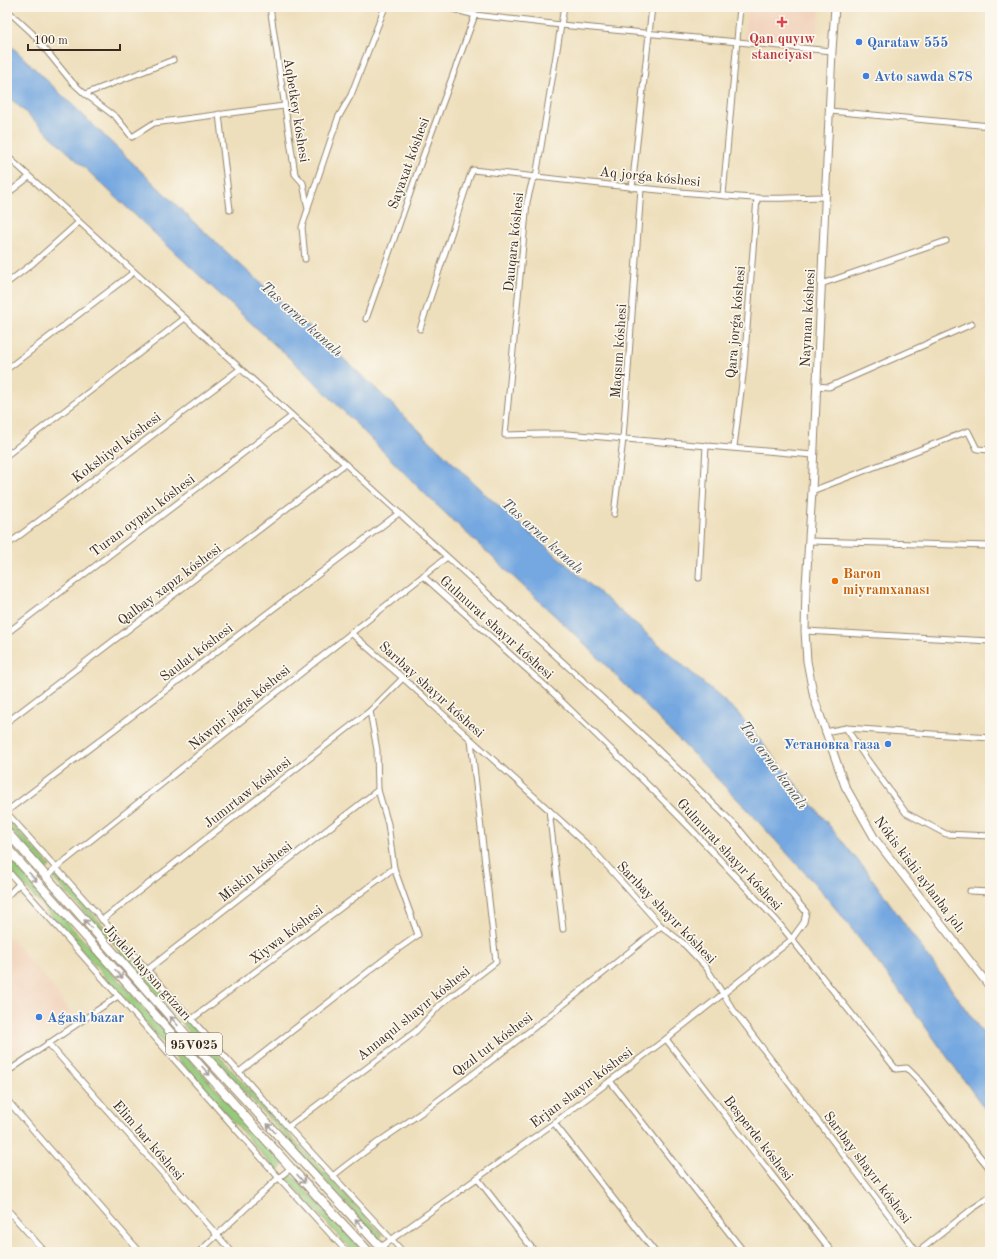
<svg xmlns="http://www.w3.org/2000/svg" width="997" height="1259" viewBox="0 0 997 1259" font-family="'Old Standard TT',serif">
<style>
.built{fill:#f2d4be}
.green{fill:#95ca7c;stroke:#687a4d}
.water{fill:#74a7e0;stroke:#58687f}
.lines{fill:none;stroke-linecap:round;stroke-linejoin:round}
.minor-casing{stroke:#94846d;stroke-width:7}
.secondary-casing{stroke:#94846d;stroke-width:9}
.primary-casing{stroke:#94846d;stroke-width:10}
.minor{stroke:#fff;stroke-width:5}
.secondary{stroke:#fff;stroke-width:7}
.primary{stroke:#fff;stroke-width:8}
.oneway{stroke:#a79f9a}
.health-dot{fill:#e0444e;stroke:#fbf7ec;stroke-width:1.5}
.shop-dot{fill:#3f7fe0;stroke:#fbf7ec;stroke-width:1.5}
.food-dot{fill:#e8710a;stroke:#fbf7ec;stroke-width:1.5}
.labels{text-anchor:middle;stroke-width:3.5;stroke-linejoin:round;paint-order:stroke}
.shield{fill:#fbf7ec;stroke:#75685c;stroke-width:1}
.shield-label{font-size:13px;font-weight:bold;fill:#3b2a1e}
.health-label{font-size:14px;font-weight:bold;fill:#be3a42;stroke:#fbf7ec}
.shop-label{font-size:14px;font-weight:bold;fill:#366cbe;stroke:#fbf7ec;text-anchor:start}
.street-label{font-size:14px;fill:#3b2a1e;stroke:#fbf7ec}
.food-label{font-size:14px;font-weight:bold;fill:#c56008;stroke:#fbf7ec;text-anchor:start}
.water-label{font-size:15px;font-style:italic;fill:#4f5662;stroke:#fbf7ec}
</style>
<rect width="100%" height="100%" fill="#fbf7ec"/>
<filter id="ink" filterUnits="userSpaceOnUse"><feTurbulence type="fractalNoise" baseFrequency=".025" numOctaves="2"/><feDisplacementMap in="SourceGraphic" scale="8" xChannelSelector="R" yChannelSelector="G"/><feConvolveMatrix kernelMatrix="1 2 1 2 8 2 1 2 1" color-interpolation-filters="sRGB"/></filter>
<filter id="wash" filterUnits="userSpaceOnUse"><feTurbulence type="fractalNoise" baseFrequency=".012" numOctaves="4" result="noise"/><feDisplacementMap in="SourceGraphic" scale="16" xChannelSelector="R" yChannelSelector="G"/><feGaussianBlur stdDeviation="0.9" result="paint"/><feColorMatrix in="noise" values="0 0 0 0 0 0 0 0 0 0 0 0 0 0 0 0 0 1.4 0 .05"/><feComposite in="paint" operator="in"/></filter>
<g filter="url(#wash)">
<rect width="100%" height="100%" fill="#eedfbc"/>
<g class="built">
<polygon points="748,7 821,7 815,45 744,38"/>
<polygon points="7,935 48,981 7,1020"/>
<polygon points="49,982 72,1014 7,1058 7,1021"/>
</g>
<g class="green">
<polygon points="7,818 50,866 46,870 7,825"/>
<polygon points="7,855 284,1165 277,1171 7,866"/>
<polygon points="58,875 293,1139 383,1235 379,1239 188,1030 112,942 53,878"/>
<polygon points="292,1175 363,1252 353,1252 346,1244 287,1179"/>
</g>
<polygon class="water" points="7,42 197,225 371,384 484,493 737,712 868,873 990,1043 990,1116 901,993 841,915 815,884 746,808 585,644 426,495 311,378 200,276 7,95"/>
</g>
<g filter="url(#ink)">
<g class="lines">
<g class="minor-casing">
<g id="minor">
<polyline points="270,7 295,174 303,183 308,209 302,227 305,259"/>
<polyline points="445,7 475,15 561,25 832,51"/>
<polyline points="564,7 536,177 532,182 527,202 505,435 542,434 567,434 813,455"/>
<polyline points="7,10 32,33 72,82 85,94 116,117 132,137 154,123 284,106"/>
<polyline points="85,94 173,60"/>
<polyline points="830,111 990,126"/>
<polyline points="219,114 230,210"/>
<polyline points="7,156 588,685 651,743 739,829 806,912 804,922 791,940 723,994 666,1039 554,1123 381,1247"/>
<polyline points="632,188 652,7"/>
<polyline points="7,194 29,177"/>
<polyline points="723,195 740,7"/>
<polyline points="308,207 338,118 351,95 385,7"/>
<polyline points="7,283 32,264 79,222"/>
<polyline points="821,284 946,241"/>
<polyline points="366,319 422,159 475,15"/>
<path d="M 420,329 L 470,176 L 473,170 C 567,180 661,192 755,198 C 778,199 802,197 825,197"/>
<polyline points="7,369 134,272"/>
<polyline points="816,386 829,387 972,324"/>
<polyline points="734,447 744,367 757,198"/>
<polyline points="7,455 185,318"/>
<polyline points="812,491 968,431 977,449 990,450"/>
<polyline points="614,514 623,439 641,189"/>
<polyline points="809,541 990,546"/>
<polyline points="7,545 240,369"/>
<polyline points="423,576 549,689 652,789 693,831 777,921 896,1069 907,1068 917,1078 990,1169"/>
<polyline points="699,578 706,445"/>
<polyline points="805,631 990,641"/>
<polyline points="7,633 292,416"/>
<polyline points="351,633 403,678 592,849 661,926 683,943 706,967 732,1008 917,1252"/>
<polyline points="7,722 345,464"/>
<polyline points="846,728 866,758 906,813 946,834 990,836"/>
<polyline points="825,732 846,728 990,738"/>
<polyline points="549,810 563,929"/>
<polyline points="7,811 399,513"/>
<polyline points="7,813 288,1127 403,1252"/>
<polyline points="7,870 279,1178 347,1252"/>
<polyline points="46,877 56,868 447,557"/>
<polyline points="970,891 990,892"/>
<polyline points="7,896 19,884"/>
<polyline points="102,920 370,711 403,678"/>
<polyline points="147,970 378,790"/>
<polyline points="192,1019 394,868"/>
<polyline points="666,1039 832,1252"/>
<polyline points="48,1043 232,1252"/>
<polyline points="7,1072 118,996"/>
<polyline points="239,1072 391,954 418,935 394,868 388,824 378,790 377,750 370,711"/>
<polyline points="610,1081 744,1252"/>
<polyline points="7,1100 140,1252"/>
<polyline points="554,1123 655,1252"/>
<polyline points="288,1127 416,1031 440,1005 496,962 471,740"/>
<path d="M 333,1176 C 364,1150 399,1129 432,1105 C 510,1047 586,988 661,926"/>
<polyline points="477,1178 535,1252"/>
<polyline points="7,1209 45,1252"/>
<polyline points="199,1252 276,1180 291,1168"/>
<polyline points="918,1252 972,1209 990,1197"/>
</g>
</g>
<g class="secondary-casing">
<polyline id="secondary" points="835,7 832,51 812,491 806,586 805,631 807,661 814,698 845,786 875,839 990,987"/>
</g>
<g class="primary-casing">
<g id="primary">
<polyline points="7,832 196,1046 385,1252"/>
<polyline points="7,848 291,1168 369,1252"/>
</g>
</g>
<use href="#minor" class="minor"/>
<use href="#secondary" class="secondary"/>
<use href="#primary" class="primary"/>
</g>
<defs><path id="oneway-shaft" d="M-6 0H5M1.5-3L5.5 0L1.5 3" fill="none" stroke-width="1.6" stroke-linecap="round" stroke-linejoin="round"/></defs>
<g class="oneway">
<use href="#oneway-shaft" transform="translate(33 877) rotate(48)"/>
<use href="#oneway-shaft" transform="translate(88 924) rotate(-132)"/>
<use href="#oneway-shaft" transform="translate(119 974) rotate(48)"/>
<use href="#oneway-shaft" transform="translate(174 1021) rotate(-132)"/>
<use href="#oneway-shaft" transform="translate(206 1071) rotate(48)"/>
<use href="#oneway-shaft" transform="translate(271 1128) rotate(-132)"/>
<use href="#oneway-shaft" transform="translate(301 1179) rotate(48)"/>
<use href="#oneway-shaft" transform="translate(359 1223) rotate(-133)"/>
</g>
</g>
<path class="health-dot" d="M780 16h4v4h4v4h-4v4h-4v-4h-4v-4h4z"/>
<g class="shop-dot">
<circle cx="859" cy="42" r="4"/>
<circle cx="866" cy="76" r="4"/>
<circle cx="888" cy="744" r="4"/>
<circle cx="39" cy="1017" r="4"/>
</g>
<circle class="food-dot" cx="835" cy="581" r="4"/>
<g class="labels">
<rect class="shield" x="166" y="1033" width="56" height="22" rx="3"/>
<g class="shield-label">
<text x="194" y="1049">95V025</text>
</g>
<g class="health-label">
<text x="782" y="43">Qan quyıw<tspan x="782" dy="16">stanciyası</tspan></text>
</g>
<g class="shop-label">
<text x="867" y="47">Qarataw 555</text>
<text x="874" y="81">Avto sawda 878</text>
<text x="880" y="749" text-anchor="end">Установка газа</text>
<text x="47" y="1022">Aǵash bazar</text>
</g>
<g class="street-label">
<text transform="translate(297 110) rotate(81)" y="5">Aqbetkey kóshesi</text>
<text transform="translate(408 163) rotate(-70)" y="5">Sayaxat kóshesi</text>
<text transform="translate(650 176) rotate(6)" y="5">Aq jorǵa kóshesi</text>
<text transform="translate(513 242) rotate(-84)" y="5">Dauqara kóshesi</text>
<text transform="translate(807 318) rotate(-87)" y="5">Nayman kóshesi</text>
<text transform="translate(735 322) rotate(-85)" y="5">Qara jorǵa kóshesi</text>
<text transform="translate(618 351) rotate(-86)" y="5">Maqsım kóshesi</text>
<text transform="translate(116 447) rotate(-37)" y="5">Kokshiyel kóshesi</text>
<text transform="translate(142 515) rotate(-37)" y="5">Turan oypatı kóshesi</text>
<text transform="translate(169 584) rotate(-37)" y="5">Qalbay xapız kóshesi</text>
<text transform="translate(497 627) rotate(42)" y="5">Gulmurat shayır kóshesi</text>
<text transform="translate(196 652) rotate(-37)" y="5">Saulat kóshesi</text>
<text transform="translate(432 689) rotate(42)" y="5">Sarıbay shayır kóshesi</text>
<text transform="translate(239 707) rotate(-39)" y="5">Náwpir jaǵıs kóshesi</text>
<text transform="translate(247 792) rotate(-38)" y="5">Jumırtaw kóshesi</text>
<text transform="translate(730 854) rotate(47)" y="5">Gulmurat shayır kóshesi</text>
<text transform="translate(255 871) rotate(-38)" y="5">Miskin kóshesi</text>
<text transform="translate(920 874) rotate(53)" y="5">Nókis kishi aylanba jolı</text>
<text transform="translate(667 912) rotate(46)" y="5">Sarıbay shayır kóshesi</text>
<text transform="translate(286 934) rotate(-37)" y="5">Xiywa kóshesi</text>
<text transform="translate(148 972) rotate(48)" y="5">Jiydeli baysın gúzarı</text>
<text transform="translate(413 1013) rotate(-39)" y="5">Annaqul shayır kóshesi</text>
<text transform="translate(492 1044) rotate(-37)" y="5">Qızıl tut kóshesi</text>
<text transform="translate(581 1087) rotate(-37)" y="5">Erjan shayır kóshesi</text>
<text transform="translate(759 1138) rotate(52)" y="5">Besperde kóshesi</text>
<text transform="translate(149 1140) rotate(49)" y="5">Elim bar kóshesi</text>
<text transform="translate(868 1167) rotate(53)" y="5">Sarıbay shayır kóshesi</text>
</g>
<g class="food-label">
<text x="843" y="578">Baron<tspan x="843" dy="16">miyramxanası</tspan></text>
</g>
<g class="water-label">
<text transform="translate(302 319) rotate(42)" y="5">Tas arna kanalı</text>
<text transform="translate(543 536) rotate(42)" y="5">Tas arna kanalı</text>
<text transform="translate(774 765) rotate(54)" y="5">Tas arna kanalı</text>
</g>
</g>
<rect width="997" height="1259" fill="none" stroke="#fbf7ec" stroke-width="24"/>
<path d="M28 44v6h92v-6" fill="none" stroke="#3b2a1e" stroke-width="2"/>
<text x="34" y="44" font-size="12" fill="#3b2a1e" stroke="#fbf7ec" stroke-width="3" paint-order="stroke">100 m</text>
</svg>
